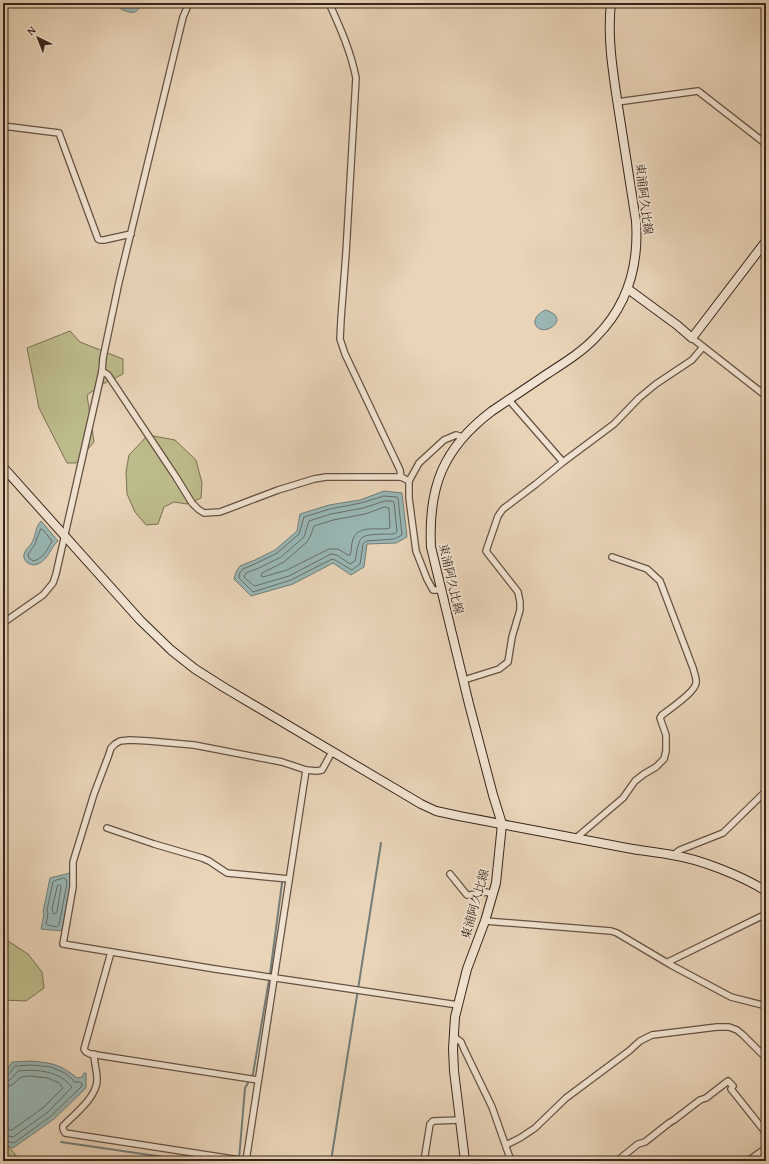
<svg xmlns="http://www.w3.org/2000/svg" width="769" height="1164" viewBox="0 0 769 1164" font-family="'Gentium Book Plus','Noto Serif JP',serif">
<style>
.green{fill:#bdbb8a;stroke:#7b7053}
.water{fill:#99b7b5;stroke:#737d78}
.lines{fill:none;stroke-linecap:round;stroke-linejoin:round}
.shore{stroke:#696e68;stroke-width:1}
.stream{stroke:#737d78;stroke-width:2}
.street-casing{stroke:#655143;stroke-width:8}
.secondary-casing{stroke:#39251c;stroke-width:10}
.street{stroke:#f1e3d1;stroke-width:5.5}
.secondary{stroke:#f1e3d1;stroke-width:8}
.labels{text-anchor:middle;stroke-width:3.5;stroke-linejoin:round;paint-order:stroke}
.street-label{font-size:12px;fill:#39251c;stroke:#f1e3d1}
</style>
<rect width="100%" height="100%" fill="#e9d4b8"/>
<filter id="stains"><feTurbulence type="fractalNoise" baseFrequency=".005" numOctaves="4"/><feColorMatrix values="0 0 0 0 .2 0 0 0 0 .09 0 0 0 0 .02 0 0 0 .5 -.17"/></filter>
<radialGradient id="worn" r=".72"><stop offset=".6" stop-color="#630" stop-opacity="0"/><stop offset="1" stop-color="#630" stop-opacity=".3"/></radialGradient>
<g class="green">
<polygon points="70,331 80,342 123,359 123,374 101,385 87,395 94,442 76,463 67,463 39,408 27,348"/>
<polygon points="148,435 175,440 196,460 202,483 201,498 187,504 174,502 164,507 158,524 146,525 135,512 127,494 126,472 129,455"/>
<polygon points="3,941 8,941 28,954 42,972 44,988 26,1001 3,1000"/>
<polygon points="8,1146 21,1161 3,1161 3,1147"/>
</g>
<g class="water">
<path d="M 110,3 L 141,3 C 136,22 120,7 110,3 Z"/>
<path d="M 545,310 C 572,317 546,337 537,327 C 531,320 539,313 545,310 Z"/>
<polygon points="384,491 402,493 407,537 396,543 367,544 364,567 351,575 333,563 293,584 251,596 234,579 236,572 240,566 255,560 275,550 297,531 300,514 329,505 360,500"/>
<path d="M 41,521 L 58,541 C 50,548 49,559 38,564 C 32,567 22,562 24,554 C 25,550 29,547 31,544 C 36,537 35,527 41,521 Z"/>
<polygon points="70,873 71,883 62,931 41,929 44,914 43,912 50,878"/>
<path d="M 31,1061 C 52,1063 60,1064 77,1078 L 82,1077 L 84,1073 L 86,1073 L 86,1088 L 54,1119 L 13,1148 L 3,1144 L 3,1074 L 7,1070 L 12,1062 Z"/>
</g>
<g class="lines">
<g class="shore">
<polygon points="384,496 397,497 398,498 402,535 394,539 366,541 363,544 360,564 352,570 350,569 335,560 332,559 291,580 253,592 239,578 239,574 243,569 257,563 277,553 299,534 304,517 330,509 361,503"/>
<path d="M 385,501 L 392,501 L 394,502 L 397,532 C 393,535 390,534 385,534 C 358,535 360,535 355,561 L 350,564 L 337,555 L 331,554 L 289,576 L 255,586 L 253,585 L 244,577 L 246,573 L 259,568 L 281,557 L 304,537 L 309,521 L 331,514 L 363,508 Z"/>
<path d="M 385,507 L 389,508 L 390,528 C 378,531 359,524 353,539 C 351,544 352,550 350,555 L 348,555 L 338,549 L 329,549 L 287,570 L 263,577 L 261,576 L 262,573 L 284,562 L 307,542 L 310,537 L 314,526 L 333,520 L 365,514 Z"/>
<path d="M 41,529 L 43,530 L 52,541 C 47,550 43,559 33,561 L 29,558 L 28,554 L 34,546 Z"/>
<polygon points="64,878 66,879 67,883 59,925 57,927 48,925 46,924 48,914 47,910 53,882 54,881"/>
<polygon points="58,885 60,885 61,887 57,912 54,914 53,913 52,910"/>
<path d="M 3,1076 C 10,1076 11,1070 15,1066 L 31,1065 L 51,1067 L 65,1073 L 75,1082 L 80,1082 L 82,1084 L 81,1087 L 51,1116 L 14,1143 L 3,1140"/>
<path d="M 3,1081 L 10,1080 L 18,1071 C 38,1069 59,1071 72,1087 L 48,1112 L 13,1137 L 3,1135"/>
<polyline points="3,1088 12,1085 21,1077 30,1076 48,1078 59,1083 63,1088 44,1107 12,1130 3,1129"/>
</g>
<g class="stream">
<polyline points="61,1142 191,1161"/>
<polyline points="239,1159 245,1088 253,1074 270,974 282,883"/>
<polyline points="3,1160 4,1161"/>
<polyline points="331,1161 381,843"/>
</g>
<g class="street-casing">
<g id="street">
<path d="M 329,3 C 340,27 351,52 356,78 L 346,253 L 341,319 L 340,339 L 345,354 L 400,470 L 401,477 L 409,481"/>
<polyline points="617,102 698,91 766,144"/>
<polyline points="3,126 59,133 98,239 100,240 104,240 131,234"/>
<polyline points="692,338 766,396"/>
<polyline points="102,371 108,375 176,477 192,503 198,509 204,513 220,512 278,490 314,479 326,477 401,477"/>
<polyline points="509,400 563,462"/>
<polyline points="441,590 433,590 427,579 416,551 409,498 409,481 419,463 444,440 456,435 463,437"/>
<polyline points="3,623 43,595 53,583 56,574 102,371 103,358 119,282 183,17 189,3"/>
<polyline points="464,680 499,669 508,662 512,637 520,610 520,602 518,592 489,555 486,551 498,516 503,509 536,484 563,462 614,424 639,398 656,384 692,360 703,347"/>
<polyline points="332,752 322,770 317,771 306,770 282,762 194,745 149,741 130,740 120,741 115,744 111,748 108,757 94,794 73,862 73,887 63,944 215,969 458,1005"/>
<polyline points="107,828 154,844 202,858 209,861 227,873 289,879"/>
<path d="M 576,838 L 623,798 L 635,781 L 644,774 L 656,767 L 664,759 L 666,751 L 666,735 L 660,718 L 662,715 C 670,709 695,692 696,683 C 697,678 694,673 693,668 L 660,581 L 647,569 L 612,557"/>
<polyline points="673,855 680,850 723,833 766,791"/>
<polyline points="450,874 467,895 470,895 486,892 493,894"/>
<polyline points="485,921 611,931 617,933 671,965 731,997 766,1006"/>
<polyline points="111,952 84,1049 86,1052 90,1054 258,1080"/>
<polyline points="668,962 766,914"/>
<polyline points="453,1036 461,1042 464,1049 492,1107 511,1161"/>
<path d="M 94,1054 C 94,1063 97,1070 97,1079 C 98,1096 75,1114 63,1126 L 63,1129 L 65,1133 L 246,1161"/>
<polyline points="506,1145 520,1138 535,1128 566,1098 629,1051 640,1041 652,1035 717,1027 729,1027 737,1030 743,1035 766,1058"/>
<polyline points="246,1161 306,770"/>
<polyline points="424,1161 430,1124 433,1121 460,1120"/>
<polyline points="617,1161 638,1144 645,1142 669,1123 674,1120 700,1100 706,1098 728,1081 733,1086 731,1089 766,1133"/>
<polyline points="748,1161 766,1148"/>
</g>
</g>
<g class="secondary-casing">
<g id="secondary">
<polyline points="628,289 677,325 692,338 766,241"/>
<path d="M 3,467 L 140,620 L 171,650 L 195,669 L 225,688 L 421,804 L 436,811 L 459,816 C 515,827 571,837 627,848 C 642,851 657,852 672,855 C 700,859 742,876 766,891"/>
<path d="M 465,1161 L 454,1071 L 453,1049 L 455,1017 L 467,969 L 485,921 L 496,883 L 502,824 L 493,795 L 469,704 L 431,547 C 428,487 443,448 492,411 C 510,399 529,386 547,374 C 564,363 582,352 596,337 C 628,305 639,265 636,221 C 630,183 624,145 618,106 C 613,72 607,38 611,3"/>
</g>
</g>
<use href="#street" class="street"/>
<use href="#secondary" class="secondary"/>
</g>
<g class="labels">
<g class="street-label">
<text transform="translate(644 199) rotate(83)" y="4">東浦阿久比線</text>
<text transform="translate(451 579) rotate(77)" y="4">東浦阿久比線</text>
<text transform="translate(475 904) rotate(-74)" y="4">東浦阿久比線</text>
</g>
</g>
<rect width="769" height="1164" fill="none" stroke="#e9d4b8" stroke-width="16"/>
<rect x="4" y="4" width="761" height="1156" fill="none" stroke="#39251c" stroke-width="2"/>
<rect x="8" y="8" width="753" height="1148" fill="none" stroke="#39251c"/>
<g transform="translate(38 38) rotate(317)" stroke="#f1e3d1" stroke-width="3" paint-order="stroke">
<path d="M0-3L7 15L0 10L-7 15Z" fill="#39251c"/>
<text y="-6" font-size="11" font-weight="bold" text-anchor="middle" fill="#39251c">N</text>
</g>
<rect width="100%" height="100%" filter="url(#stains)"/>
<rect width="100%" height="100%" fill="url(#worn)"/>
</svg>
